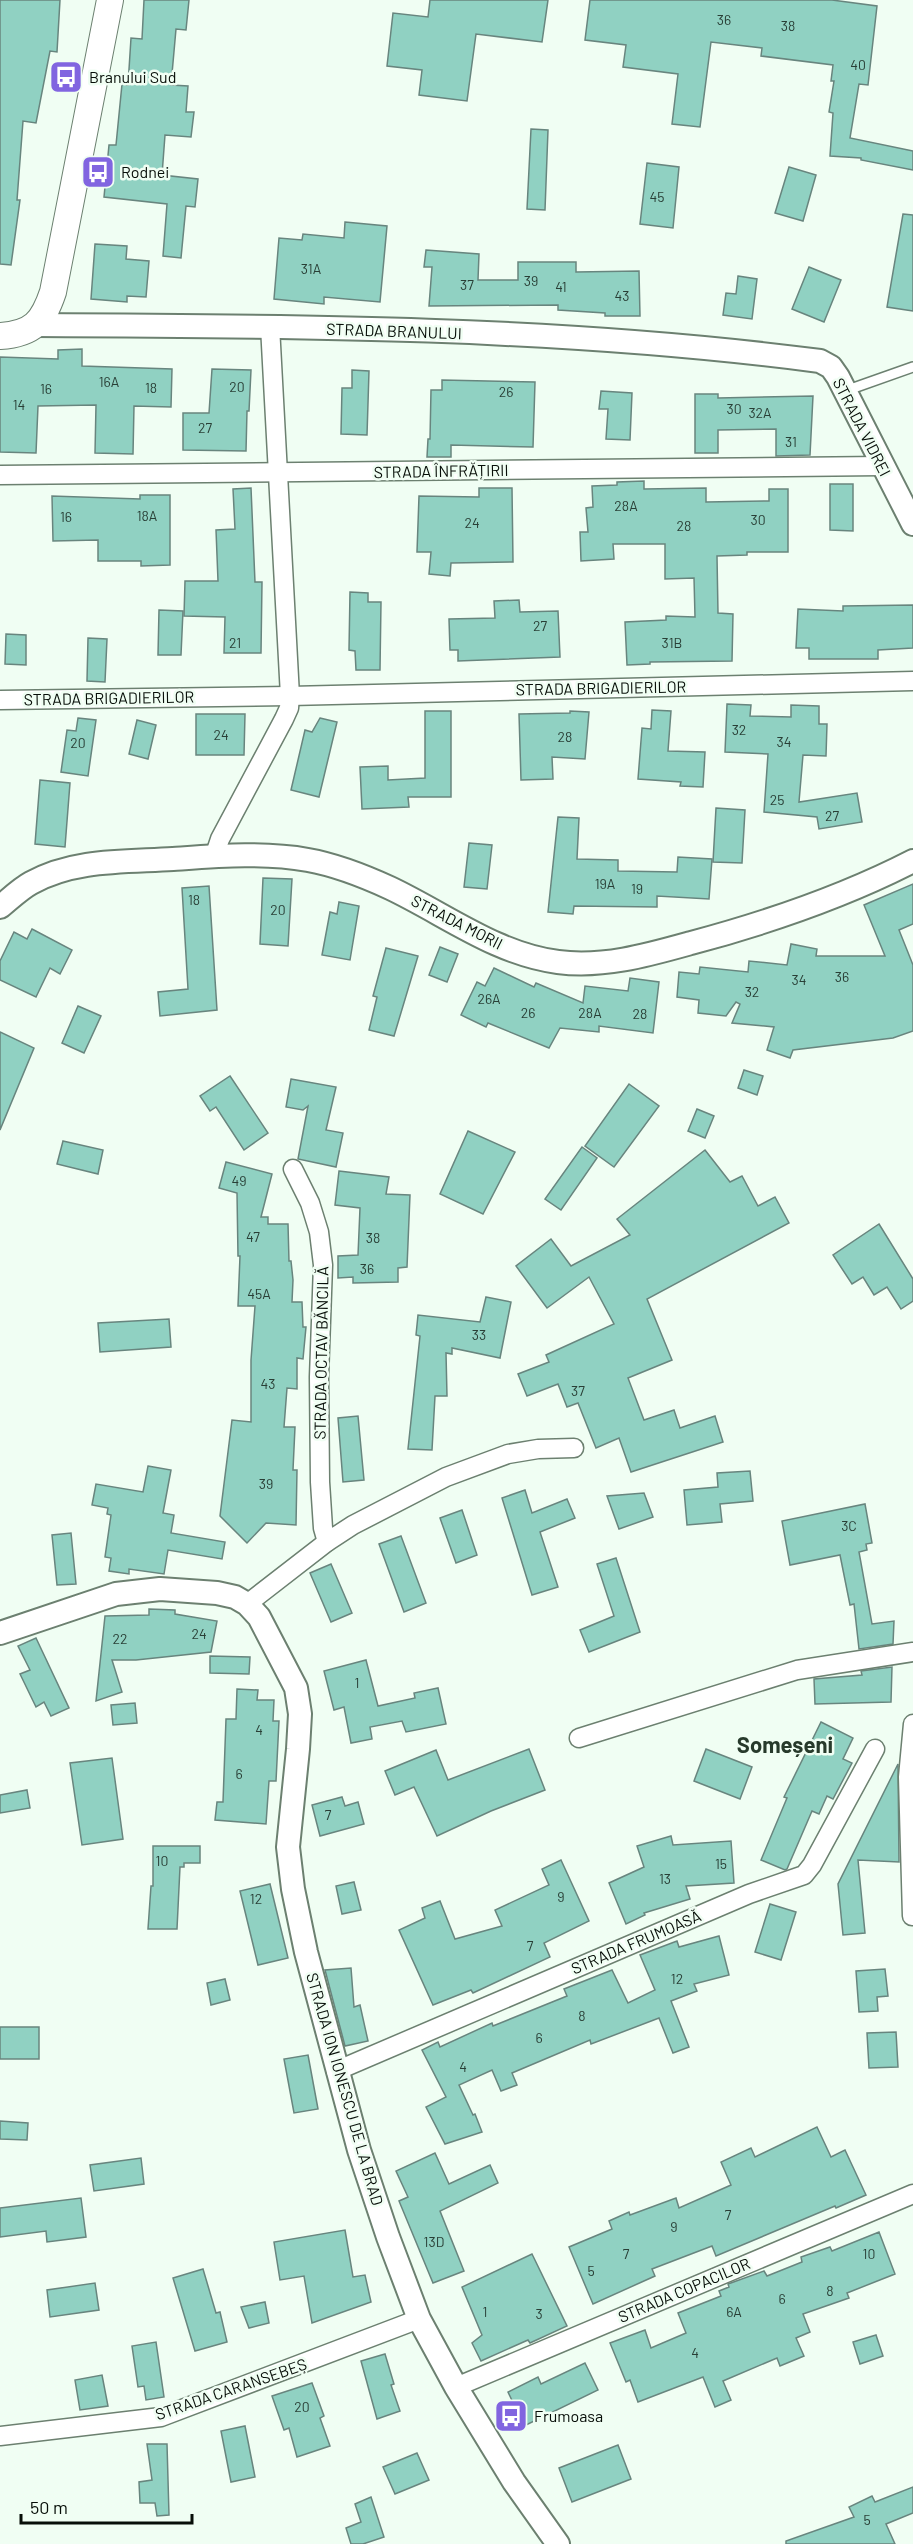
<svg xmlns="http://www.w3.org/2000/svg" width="913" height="2544" viewBox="0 0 913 2544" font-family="Barlow,sans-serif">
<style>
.building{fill:#90d1c2;stroke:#68857e;stroke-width:1.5}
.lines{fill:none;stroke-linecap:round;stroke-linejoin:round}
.service-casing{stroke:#6c8070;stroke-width:12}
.minor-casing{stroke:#6c8070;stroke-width:21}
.tertiary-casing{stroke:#6c8070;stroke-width:26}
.secondary-casing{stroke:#6c8070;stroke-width:28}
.service{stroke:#fff;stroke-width:9}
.minor{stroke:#fff;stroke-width:18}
.tertiary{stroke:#fff;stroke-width:22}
.secondary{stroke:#fff;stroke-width:26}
.labels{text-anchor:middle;stroke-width:5;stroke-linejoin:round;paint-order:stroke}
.number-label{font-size:14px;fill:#293f36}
.poi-label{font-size:16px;fill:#070e08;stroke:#f0fef3;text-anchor:start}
.street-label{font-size:16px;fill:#070e08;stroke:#f0fef3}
.district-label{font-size:22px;font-weight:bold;fill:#273a2b;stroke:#f0fef3}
</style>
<rect width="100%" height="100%" fill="#f0fef3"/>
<g class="building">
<polygon points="0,0 60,0 57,52 50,51 36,123 23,121 17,200 20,200 11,265 0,264"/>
<polygon points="144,0 189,0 186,30 176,29 171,85 188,86 186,112 194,112 191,137 165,135 162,175 198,179 195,207 186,206 181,258 163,256 167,204 104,197 109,145 116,145 122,84 128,85 131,38 142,39"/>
<polygon points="430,0 548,0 542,42 476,34 467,101 419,95 422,70 387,66 393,13 428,17"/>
<polygon points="590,0 832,0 877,6 868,85 859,84 850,138 913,151 913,170 861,160 861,158 830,156 833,113 829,112 834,81 831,81 833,65 761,56 762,48 711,42 700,127 672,124 678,74 623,67 626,45 585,40"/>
<polygon points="531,129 548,130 545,210 527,209"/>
<polygon points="647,163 679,167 673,228 640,224"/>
<polygon points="789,167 816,175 803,221 775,213"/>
<polygon points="903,214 913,215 913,311 887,307"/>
<polygon points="345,222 387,226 380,302 324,297 324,304 274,299 279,238 302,240 303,234 344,238"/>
<polygon points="95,244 127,246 126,259 149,261 146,297 127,296 127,302 91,299"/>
<polygon points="426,250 479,254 478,280 518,280 518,262 576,262 576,272 639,271 640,316 605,316 605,313 558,310 558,305 429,306 432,267 424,267"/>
<polygon points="809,267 841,280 824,322 792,309"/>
<polygon points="738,276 757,279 752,319 723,315 726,293 736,294"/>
<polygon points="82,349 82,366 172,369 171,407 134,406 133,454 95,453 96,405 38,406 36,453 0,452 0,357 58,359 58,350"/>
<polygon points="212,369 251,370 249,411 247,411 246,451 183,450 183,413 209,413"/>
<polygon points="352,370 369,371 367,435 341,434 342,388 352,388"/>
<polygon points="442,380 535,382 533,447 451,445 451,457 427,457 428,439 430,439 431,390 442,390"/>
<polygon points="601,391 632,393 630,440 606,439 608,409 599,409"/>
<polygon points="695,394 718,394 718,398 813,396 810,455 776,456 776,429 718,430 718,453 695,453"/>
<polygon points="644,481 644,489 706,488 706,502 769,501 769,489 788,489 788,552 747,552 747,555 717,556 718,613 733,614 732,661 650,662 650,664 627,665 625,622 666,620 666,616 695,617 694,578 665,579 665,544 613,544 614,559 581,561 580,532 588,532 586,508 593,507 592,486 617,485 617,482"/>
<polygon points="830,484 853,484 853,531 830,530"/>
<polygon points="251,488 255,582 262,582 261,653 224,653 225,617 184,616 185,581 218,581 216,530 235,529 233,489"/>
<polygon points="479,488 512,488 513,562 451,563 450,576 429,574 431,552 417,552 419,496 479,497"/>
<polygon points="140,495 170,495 170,565 141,566 141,561 98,561 98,540 53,541 52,496 140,499"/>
<polygon points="350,592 368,593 368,602 381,602 380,670 356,670 355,651 349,650"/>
<polygon points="519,600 520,612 558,611 560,657 458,661 458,650 450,650 449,619 495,618 494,601"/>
<polygon points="913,605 913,648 878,650 878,659 809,659 809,648 796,648 798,609 843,611 843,606"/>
<polygon points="159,610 183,611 181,655 158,655"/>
<polygon points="6,634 26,635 26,665 5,664"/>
<polygon points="88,638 107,639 105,682 87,681"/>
<polygon points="727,704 751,705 750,716 791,717 791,705 819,706 819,724 827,724 826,756 803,755 799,802 857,793 862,822 819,829 817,817 764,812 768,754 725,752"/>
<polygon points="652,710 671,711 668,751 705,752 703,787 680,786 681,782 638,779 642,728 651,729"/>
<polygon points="425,711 451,711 451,797 408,797 409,807 362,809 360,767 388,766 388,780 425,778"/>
<polygon points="570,711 589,712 585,759 552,757 553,779 521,780 519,714 570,713"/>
<polygon points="196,714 245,714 244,755 196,755"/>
<polygon points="78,718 96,720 88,776 61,772 67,730 76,731"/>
<polygon points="320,718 337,722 319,797 291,790 305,730 312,732"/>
<polygon points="137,720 156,725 148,759 129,754"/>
<polygon points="40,780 70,783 65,847 35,844"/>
<polygon points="716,808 745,810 742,863 713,862"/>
<polygon points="558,817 579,818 577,859 618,860 618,871 677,872 678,857 712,859 709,899 657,896 657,907 574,906 573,914 548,912"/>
<polygon points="469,843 492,845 487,889 464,887"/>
<polygon points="263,878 292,879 288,946 260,944"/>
<polygon points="913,884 913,924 899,930 913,965 913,1031 893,1038 793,1050 790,1058 767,1050 774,1027 732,1023 740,1004 736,1002 726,1016 698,1013 699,1000 677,997 679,972 699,974 700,967 748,972 749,961 787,965 791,944 817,949 816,956 885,956 864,905"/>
<polygon points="209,886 217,1010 160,1016 158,992 188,989 182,888"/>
<polygon points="339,902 359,906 350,960 322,955 330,912 337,914"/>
<polygon points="32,929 72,950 60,974 50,968 36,997 0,980 0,961 14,932 27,939"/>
<polygon points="440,947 458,954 447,982 429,975"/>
<polygon points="386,948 418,956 394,1036 369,1030 377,997 373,996"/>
<polygon points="494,968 534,987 536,983 583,1003 585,986 628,991 630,978 659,982 653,1033 599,1026 599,1032 560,1028 549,1048 488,1023 486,1027 461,1015 477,982 485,986"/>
<polygon points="78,1006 101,1016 84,1053 62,1043"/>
<polygon points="0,1032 34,1048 0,1130"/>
<polygon points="744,1070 763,1076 757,1095 738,1088"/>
<polygon points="230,1076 268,1133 244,1150 216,1107 210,1111 200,1096"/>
<polygon points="291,1079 336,1087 326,1130 343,1133 336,1167 298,1159 308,1106 303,1110 286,1107"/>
<polygon points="629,1084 659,1106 614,1167 585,1146"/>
<polygon points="697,1109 714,1116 705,1138 688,1131"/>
<polygon points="468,1131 515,1152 483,1214 440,1194"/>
<polygon points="63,1141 103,1150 98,1174 57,1164"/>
<polygon points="582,1147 597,1158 561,1210 545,1199"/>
<polygon points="705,1150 730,1182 742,1176 758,1206 775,1197 789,1223 647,1299 672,1360 628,1378 644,1420 674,1410 680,1428 715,1416 723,1442 631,1472 619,1438 596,1448 578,1403 567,1407 558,1384 527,1396 518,1374 549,1362 546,1355 614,1324 589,1277 547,1308 516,1266 551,1239 571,1266 630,1235 617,1219"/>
<polygon points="226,1162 272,1174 261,1217 268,1217 268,1224 288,1224 289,1261 291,1261 293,1280 292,1302 302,1302 303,1327 306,1327 303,1359 297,1358 297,1389 287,1388 284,1427 295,1427 293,1470 297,1470 296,1525 266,1523 247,1543 220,1516 232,1420 251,1422 251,1360 255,1306 238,1306 240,1256 238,1256 237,1193 219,1188"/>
<polygon points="339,1171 389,1177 386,1194 410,1195 407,1267 398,1268 398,1282 353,1283 353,1277 338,1278 338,1256 358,1255 360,1208 335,1205"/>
<polygon points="879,1224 913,1279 913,1301 901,1309 887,1287 874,1295 863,1277 852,1284 833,1255"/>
<polygon points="486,1297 511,1302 500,1358 452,1348 452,1354 446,1353 447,1396 435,1396 432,1450 408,1449 420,1336 416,1335 418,1315 480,1322"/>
<polygon points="169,1319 171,1347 100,1352 98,1323"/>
<polygon points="358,1416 364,1480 343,1482 338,1418"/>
<polygon points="148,1466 171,1470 163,1513 174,1515 171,1533 225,1542 222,1559 168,1550 164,1574 129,1569 129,1574 109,1571 111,1558 105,1557 111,1515 107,1514 108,1508 92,1505 96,1484 143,1492"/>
<polygon points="750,1471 753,1501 720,1504 722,1522 687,1525 684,1490 718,1487 717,1473"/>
<polygon points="525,1490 532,1513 567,1499 575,1518 540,1532 558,1587 532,1595 502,1498"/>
<polygon points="644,1493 653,1517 619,1529 607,1496"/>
<polygon points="865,1504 872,1543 866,1544 867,1550 859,1552 872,1624 894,1621 893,1644 859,1649 854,1604 850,1605 840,1555 790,1565 782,1521"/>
<polygon points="462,1510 477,1555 456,1563 440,1518"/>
<polygon points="71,1533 76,1584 57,1585 52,1535"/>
<polygon points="401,1536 426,1603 404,1612 379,1544"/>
<polygon points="616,1558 640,1632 589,1652 580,1630 614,1616 597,1564"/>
<polygon points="331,1564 352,1613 331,1622 310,1573"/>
<polygon points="149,1609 175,1610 175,1614 217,1621 211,1652 136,1660 112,1660 122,1692 96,1701 105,1616 149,1615"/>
<polygon points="36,1638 69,1708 51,1716 44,1702 36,1707 20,1674 30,1670 18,1646"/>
<polygon points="210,1656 250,1657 249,1674 210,1673"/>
<polygon points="366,1660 378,1706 415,1698 414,1693 438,1688 446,1724 406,1732 402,1721 370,1727 372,1739 351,1743 344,1707 334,1710 324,1671"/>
<polygon points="892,1667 891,1702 815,1704 814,1679 862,1675 861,1671"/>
<polygon points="237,1689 258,1690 257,1700 274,1700 273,1721 279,1721 276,1781 269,1781 266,1824 215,1820 217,1802 223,1802 226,1719 236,1719"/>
<polygon points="135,1703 137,1723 113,1725 111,1705"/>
<polygon points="821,1722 853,1738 843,1759 852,1763 833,1799 827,1796 819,1814 812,1811 787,1869 785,1870 761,1860 787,1798 784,1797"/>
<polygon points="529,1749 545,1790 491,1811 437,1836 414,1787 395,1795 385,1771 436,1750 448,1780"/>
<polygon points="706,1749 752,1767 740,1799 694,1781"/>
<polygon points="112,1758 123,1839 82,1845 70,1763"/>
<polygon points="898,1764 899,1862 858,1860 865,1933 843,1935 838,1884"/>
<polygon points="27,1790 30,1808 0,1813 0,1795"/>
<polygon points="342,1797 345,1806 358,1802 364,1824 320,1836 312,1805"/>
<polygon points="671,1836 673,1845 731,1841 734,1883 686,1886 690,1899 644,1913 645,1915 626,1924 609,1883 644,1867 637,1846"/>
<polygon points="153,1846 200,1846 200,1863 184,1863 184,1867 180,1867 177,1929 148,1929 151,1886 153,1886"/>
<polygon points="561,1860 589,1921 544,1943 550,1957 473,1993 471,1990 433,2005 399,1930 425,1918 422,1908 440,1901 455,1939 502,1926 495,1910 549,1885 542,1869"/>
<polygon points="354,1882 361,1910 342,1914 336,1886"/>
<polygon points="270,1884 288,1958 258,1965 240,1891"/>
<polygon points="770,1904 796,1912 781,1960 755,1952"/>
<polygon points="719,1936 729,1975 694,1984 697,1991 671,2001 689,2047 673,2053 659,2018 591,2044 590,2040 512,2073 517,2085 501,2091 492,2070 459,2085 473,2115 475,2114 482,2132 445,2144 426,2107 446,2097 422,2050 438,2042 440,2047 492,2023 493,2026 567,1996 564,1989 612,1970 628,2003 655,1990 640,1955 677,1941 679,1947"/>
<polygon points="351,1968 354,2007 360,2005 368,2041 345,2046 325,1970"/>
<polygon points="885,1969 888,1996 877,1997 878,2011 859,2012 856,1971"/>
<polygon points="225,1979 230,2000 211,2005 207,1983"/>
<rect x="0" y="2027" width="39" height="32"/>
<polygon points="896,2032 898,2067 869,2068 867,2033"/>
<polygon points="308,2055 318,2109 294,2113 284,2059"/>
<polygon points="0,2121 28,2123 27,2140 0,2139"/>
<polygon points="817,2127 831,2157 845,2150 866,2195 836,2208 835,2206 716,2256 712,2246 652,2269 655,2276 593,2304 569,2247 612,2229 609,2221 629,2212 630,2215 676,2198 679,2208 731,2185 721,2162 751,2148 755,2157"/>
<polygon points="435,2153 449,2184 490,2165 498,2183 440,2211 464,2271 433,2283 399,2201 408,2197 396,2171"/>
<polygon points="141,2158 144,2184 94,2191 90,2165"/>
<polygon points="81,2198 86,2237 47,2242 46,2231 0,2237 0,2208"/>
<polygon points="345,2230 353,2277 365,2275 371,2302 312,2323 304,2276 280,2280 274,2242"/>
<polygon points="879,2232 895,2274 847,2293 849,2298 803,2314 810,2332 796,2338 804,2356 780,2366 777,2358 723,2381 731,2400 715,2407 703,2377 638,2402 630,2380 626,2382 610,2343 645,2330 651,2348 686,2333 678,2313 721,2296 719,2291 729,2287 728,2284 764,2271 767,2276 802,2262 801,2257 830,2247 832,2251"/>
<polygon points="532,2254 567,2326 530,2343 528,2340 481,2361 472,2343 482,2335 462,2287"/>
<polygon points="203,2269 216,2313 220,2312 227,2342 195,2351 173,2278"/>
<polygon points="95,2283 99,2310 50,2317 47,2290"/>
<polygon points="265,2302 269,2323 249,2328 241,2307"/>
<polygon points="876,2335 883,2356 860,2364 853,2342"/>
<polygon points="156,2342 164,2397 146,2400 144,2386 138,2387 132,2346"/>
<polygon points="385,2354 394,2384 391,2385 400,2411 377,2419 361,2361"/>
<polygon points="585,2363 598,2390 524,2426 508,2392 538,2377 541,2384"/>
<polygon points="102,2375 108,2406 80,2410 75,2380"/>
<polygon points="312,2383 324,2416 320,2418 330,2446 297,2457 289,2428 284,2430 272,2396"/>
<polygon points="245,2426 255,2477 231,2482 221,2431"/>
<polygon points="147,2444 167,2444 169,2515 157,2516 155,2503 140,2503 139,2482 152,2480"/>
<polygon points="618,2445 631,2479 572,2502 559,2468"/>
<polygon points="417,2453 429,2480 395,2494 383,2467"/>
<polygon points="913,2487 913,2513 886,2524 895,2544 786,2544 786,2541 854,2517 849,2507 872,2496 875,2502"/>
<polygon points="371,2497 384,2537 363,2544 351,2544 346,2528 361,2522 355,2504"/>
</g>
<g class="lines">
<g class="service-casing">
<polyline id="service" points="845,391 913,367"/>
</g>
<g class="minor-casing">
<g id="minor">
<polyline points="0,475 882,466"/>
<polyline points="0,700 290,696 913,681"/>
<polyline points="214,857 220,839 284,719 289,708 290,696 270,326"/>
<polyline points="293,1169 310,1203 319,1232 323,1265 319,1377 320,1482 323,1528 327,1542"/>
<polyline points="247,1604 327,1542 353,1525 446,1477 508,1454 538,1449 574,1448"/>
<polyline points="579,1738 797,1670 913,1652"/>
<polyline points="912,1916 908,1777 913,1724"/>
<polyline points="336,2071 749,1894 804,1875 812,1865 875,1749"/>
<polyline points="456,2387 913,2194"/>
<polyline points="0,2436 161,2417 419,2319"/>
</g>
</g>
<g class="tertiary-casing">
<g id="tertiary">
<path d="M 35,325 C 297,326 560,327 820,361 L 831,367 L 838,377 L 913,524"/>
<path d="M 0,907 C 10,899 20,889 31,883 C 74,859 125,862 173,859 C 217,856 264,852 308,860 C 336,865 364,876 390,888 C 445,914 496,954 558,962 C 603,968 648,955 691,943 C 766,923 843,897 913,861"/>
<polyline points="0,1633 116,1594 160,1589 217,1593 235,1597 247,1604 259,1617 296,1688 300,1714 298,1749 288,1847 293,1889 306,1952 359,2150 388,2237 419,2319 456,2387 514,2482 558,2544"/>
</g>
</g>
<g class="secondary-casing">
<path id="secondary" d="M 0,336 C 33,334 43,322 53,292 L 110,0"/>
</g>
<use href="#service" class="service"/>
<use href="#minor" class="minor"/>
<use href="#tertiary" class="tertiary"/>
<use href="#secondary" class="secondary"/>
</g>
<defs>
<g id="bus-square" transform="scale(1.725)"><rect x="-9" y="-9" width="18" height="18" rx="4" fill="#8165e0" stroke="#f0fef3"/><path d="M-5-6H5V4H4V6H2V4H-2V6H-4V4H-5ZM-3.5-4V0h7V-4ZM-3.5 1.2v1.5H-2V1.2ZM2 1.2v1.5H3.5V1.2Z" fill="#fff"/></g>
</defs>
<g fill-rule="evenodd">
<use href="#bus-square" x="66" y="77"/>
<use href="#bus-square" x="98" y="172"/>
<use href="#bus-square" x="511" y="2416"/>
</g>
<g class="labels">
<g class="number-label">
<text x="724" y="25">36</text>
<text x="788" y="31">38</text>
<text x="858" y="70">40</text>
<text x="657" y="202">45</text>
<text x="311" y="274">31A</text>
<text x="531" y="286">39</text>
<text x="467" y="290">37</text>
<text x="561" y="292">41</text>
<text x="622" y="301">43</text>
<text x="109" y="387">16A</text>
<text x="237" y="392">20</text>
<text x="151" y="393">18</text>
<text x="46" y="394">16</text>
<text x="506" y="397">26</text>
<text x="19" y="410">14</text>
<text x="734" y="414">30</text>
<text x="760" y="418">32A</text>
<text x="205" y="433">27</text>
<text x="791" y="447">31</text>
<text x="626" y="511">28A</text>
<text x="147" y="521">18A</text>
<text x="66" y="522">16</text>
<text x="758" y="525">30</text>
<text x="472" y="528">24</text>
<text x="684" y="531">28</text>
<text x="540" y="631">27</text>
<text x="235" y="648">21</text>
<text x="672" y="648">31B</text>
<text x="739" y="735">32</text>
<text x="221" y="740">24</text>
<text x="565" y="742">28</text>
<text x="784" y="747">34</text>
<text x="78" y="748">20</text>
<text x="777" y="805">25</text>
<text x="832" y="821">27</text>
<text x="605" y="889">19A</text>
<text x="637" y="894">19</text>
<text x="194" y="905">18</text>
<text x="278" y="915">20</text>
<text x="842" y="982">36</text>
<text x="799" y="985">34</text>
<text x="752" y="997">32</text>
<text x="489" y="1004">26A</text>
<text x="528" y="1018">26</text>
<text x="590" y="1018">28A</text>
<text x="640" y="1019">28</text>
<text x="239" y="1186">49</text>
<text x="253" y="1242">47</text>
<text x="373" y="1243">38</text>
<text x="367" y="1274">36</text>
<text x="259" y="1299">45A</text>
<text x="479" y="1340">33</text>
<text x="268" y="1389">43</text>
<text x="578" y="1396">37</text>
<text x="266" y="1489">39</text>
<text x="849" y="1531">3C</text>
<text x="199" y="1639">24</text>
<text x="120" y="1644">22</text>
<text x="357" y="1688">1</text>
<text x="259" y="1735">4</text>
<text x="239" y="1779">6</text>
<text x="328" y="1820">7</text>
<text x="162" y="1866">10</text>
<text x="721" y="1869">15</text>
<text x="665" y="1884">13</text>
<text x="561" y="1902">9</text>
<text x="256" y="1904">12</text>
<text x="530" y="1951">7</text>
<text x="677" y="1984">12</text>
<text x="582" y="2021">8</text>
<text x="539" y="2043">6</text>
<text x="463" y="2072">4</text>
<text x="728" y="2220">7</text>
<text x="674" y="2232">9</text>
<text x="434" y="2247">13D</text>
<text x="626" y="2259">7</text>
<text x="869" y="2259">10</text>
<text x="591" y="2276">5</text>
<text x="830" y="2296">8</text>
<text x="782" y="2304">6</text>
<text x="485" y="2317">1</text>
<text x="734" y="2317">6A</text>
<text x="539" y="2319">3</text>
<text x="695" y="2358">4</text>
<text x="302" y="2412">20</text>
<text x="867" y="2525">5</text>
</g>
<g class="poi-label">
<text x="89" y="83">Branului Sud</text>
<text x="121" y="178">Rodnei</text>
<text x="534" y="2422">Frumoasa</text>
</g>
<g class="street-label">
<text transform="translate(394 331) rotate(2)" y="6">STRADA BRANULUI</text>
<text transform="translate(862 427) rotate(63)" y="6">STRADA VIDREI</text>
<text transform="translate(441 471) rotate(-1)" y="6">STRADA ÎNFRĂȚIRII</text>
<text transform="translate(601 688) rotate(-1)" y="6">STRADA BRIGADIERILOR</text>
<text transform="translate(109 698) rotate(-1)" y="6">STRADA BRIGADIERILOR</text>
<text transform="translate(457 922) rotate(27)" y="6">STRADA MORII</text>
<text transform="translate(321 1353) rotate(-89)" y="6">STRADA OCTAV BĂNCILĂ</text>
<text transform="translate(636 1942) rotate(-23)" y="6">STRADA FRUMOASĂ</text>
<text transform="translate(345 2089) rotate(74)" y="6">STRADA ION IONESCU DE LA BRAD</text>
<text transform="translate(684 2290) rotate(-23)" y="6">STRADA COPACILOR</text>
<text transform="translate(231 2389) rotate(-19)" y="6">STRADA CARANSEBEȘ</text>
</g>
<g class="district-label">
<text x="785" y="1753">Someșeni</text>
</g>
</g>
<path d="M21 2514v9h171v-9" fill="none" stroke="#070e08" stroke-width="3"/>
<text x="30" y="2514" font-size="18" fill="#070e08" stroke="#f0fef3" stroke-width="4.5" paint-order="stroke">50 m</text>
</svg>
